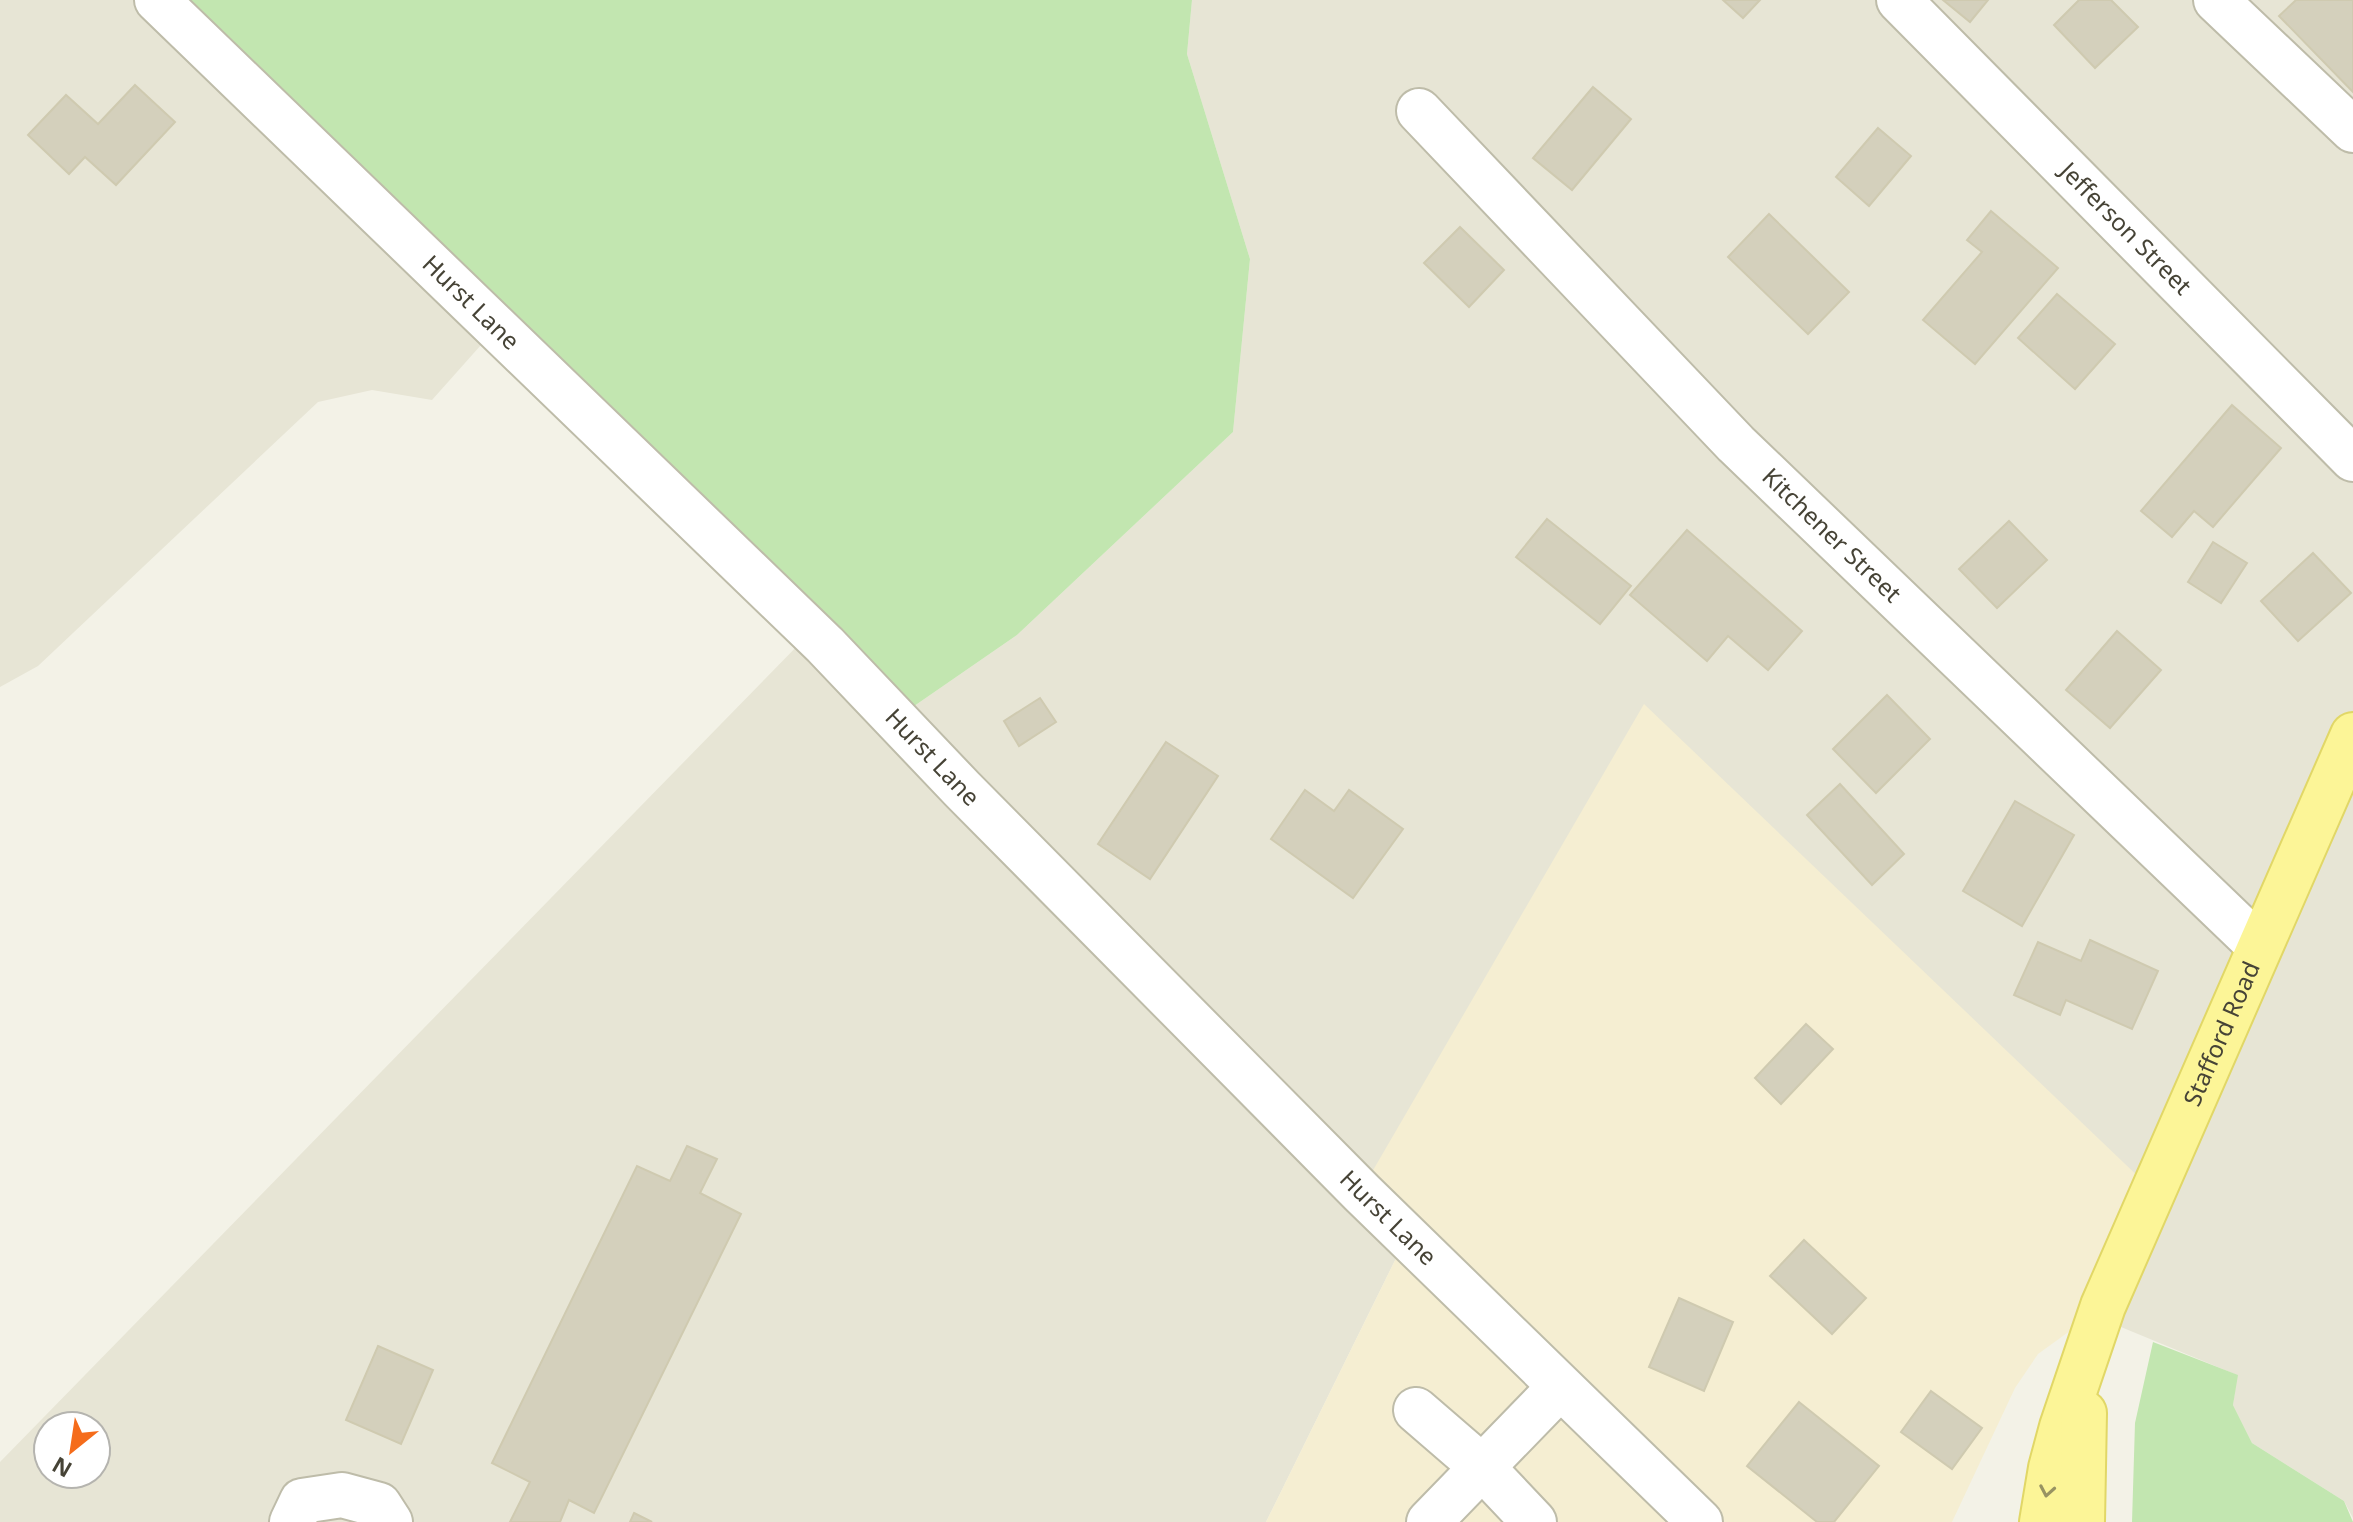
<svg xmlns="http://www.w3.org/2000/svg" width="2353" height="1522" viewBox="0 0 2353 1522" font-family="'Noto Sans',sans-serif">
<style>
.residential{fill:#e7e5d5;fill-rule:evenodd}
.commercial{fill:#f5eed2}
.green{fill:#c2e6b0}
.building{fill:#d4d0bc;stroke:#cfcab0;stroke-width:2}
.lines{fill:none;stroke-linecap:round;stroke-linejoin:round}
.minor-casing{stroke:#bebca9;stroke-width:48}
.major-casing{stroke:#e1d767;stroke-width:48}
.minor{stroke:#fff;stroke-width:44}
.major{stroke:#fcf597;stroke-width:44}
.oneway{stroke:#989362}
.labels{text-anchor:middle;stroke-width:6;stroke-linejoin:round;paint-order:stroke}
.street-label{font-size:24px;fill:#464336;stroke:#fff}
</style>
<rect width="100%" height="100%" fill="#f3f2e7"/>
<g class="residential">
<polygon points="0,0 148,0 489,336 432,400 372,390 318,402 38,666 0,687"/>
<path d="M 1192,0 L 2353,0 L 2353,1518 L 2344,1501 L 2252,1443 L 2233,1405 L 2237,1375 L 2092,1315 L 1405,1240 L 1266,1522 L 0,1522 L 0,1462 L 805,638 L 891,722 L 1017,635 L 1233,432 L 1250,259 L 1187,54 ZM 48,1426 L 96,1426 L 96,1474 L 48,1474 Z"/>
</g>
<polygon class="commercial" points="1644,704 2146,1184 2092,1315 2038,1354 2015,1388 1952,1522 1266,1522 1405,1240 1361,1191"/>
<g class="green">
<polygon points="148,0 1192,0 1187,54 1250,259 1233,432 1017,635 891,722"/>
<polygon points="2153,1342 2238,1375 2233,1405 2252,1443 2344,1501 2353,1522 2132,1522 2135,1423"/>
</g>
<g class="building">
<polygon points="1723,0 1760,0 1743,18"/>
<polygon points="1943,0 1988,0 1970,22"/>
<polygon points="2079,0 2111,0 2138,27 2095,68 2054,25"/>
<polygon points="2296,0 2353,0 2353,92 2279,16"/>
<polygon points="135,85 175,122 116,185 85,157 69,174 28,135 66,95 98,124"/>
<polygon points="1593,87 1631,119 1572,190 1533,158"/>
<polygon points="1878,128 1911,156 1869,206 1836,177"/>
<polygon points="1991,211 2058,268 1975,364 1923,320 1982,252 1967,240"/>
<polygon points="1769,214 1849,292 1808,334 1728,257"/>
<polygon points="1460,227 1504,270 1469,307 1424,263"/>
<polygon points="2057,294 2115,344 2075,389 2018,338"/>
<polygon points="2232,405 2281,448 2213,527 2194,511 2172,537 2141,511"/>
<polygon points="1547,519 1631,586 1600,624 1516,557"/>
<polygon points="2009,521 2047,560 1997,608 1959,569"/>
<polygon points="1687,530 1802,631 1768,670 1728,636 1707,661 1630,595"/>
<polygon points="2213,542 2247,563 2221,603 2188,582"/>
<polygon points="2313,553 2351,593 2298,641 2261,601"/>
<polygon points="2117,631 2161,670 2110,728 2066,690"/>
<polygon points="1887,695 1930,739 1876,793 1833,749"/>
<polygon points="1040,698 1056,722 1019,746 1004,721"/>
<polygon points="1166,742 1218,776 1150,879 1098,844"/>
<polygon points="1840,784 1904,854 1872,885 1807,815"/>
<polygon points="1305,790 1334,811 1349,790 1403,829 1353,898 1271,839"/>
<polygon points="2015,801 2074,835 2022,926 1963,891"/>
<polygon points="2090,940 2158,971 2132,1029 2066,1000 2060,1015 2014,995 2038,942 2081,961"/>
<polygon points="1806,1024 1833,1049 1781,1104 1755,1078"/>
<polygon points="687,1146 717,1159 700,1193 741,1214 594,1513 569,1500 560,1522 510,1522 530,1482 492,1463 637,1166 670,1181"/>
<polygon points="1804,1240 1866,1298 1832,1334 1770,1276"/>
<polygon points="1679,1298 1733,1322 1704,1391 1649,1367"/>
<polygon points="378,1346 433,1370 401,1444 346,1420"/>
<polygon points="1931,1391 1982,1428 1952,1469 1901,1432"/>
<polygon points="1799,1402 1879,1466 1834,1522 1817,1522 1747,1466"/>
<polygon points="634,1513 652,1522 630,1522"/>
</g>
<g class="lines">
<g class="minor-casing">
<g id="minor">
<path id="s1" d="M 157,0 L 825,645 L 962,789 L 1362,1193 L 1700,1522"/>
<path id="s2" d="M 1899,0 L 2353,459"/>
<polyline points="2216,0 2353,130"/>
<path id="s3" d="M 1419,111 L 1736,444 L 2259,946"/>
<polyline points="1416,1410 1482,1467 1534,1522"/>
<polyline points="292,1522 302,1501 342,1495 379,1505 390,1522"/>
<polyline points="1429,1522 1559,1388"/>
</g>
</g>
<g class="major-casing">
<g id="major">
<path id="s4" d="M 2042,1522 L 2051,1468 L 2062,1427 L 2103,1306 L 2353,735"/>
<polyline points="2082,1522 2084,1413"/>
</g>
</g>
<use href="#minor" class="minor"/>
<use href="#major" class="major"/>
</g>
<defs><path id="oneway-chevron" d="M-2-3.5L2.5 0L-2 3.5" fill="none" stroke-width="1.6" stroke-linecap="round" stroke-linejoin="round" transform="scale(2)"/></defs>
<use class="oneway" href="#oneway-chevron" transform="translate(2047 1491) rotate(100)"/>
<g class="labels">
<g class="street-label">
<text dy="8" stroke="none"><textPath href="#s2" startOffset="322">Jefferson Street</textPath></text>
<text dy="8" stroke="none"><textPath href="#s1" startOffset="436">Hurst Lane</textPath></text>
<text dy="8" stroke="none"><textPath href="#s3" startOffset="592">Kitchener Street</textPath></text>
<text dy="8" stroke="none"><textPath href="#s1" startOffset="1084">Hurst Lane</textPath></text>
<text dy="8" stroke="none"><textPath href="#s4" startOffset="522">Stafford Road</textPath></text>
<text dy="8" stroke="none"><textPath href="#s1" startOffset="1732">Hurst Lane</textPath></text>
</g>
</g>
<g transform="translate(72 1450) rotate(210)"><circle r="38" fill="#ffffff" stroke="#b5b4af" stroke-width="2"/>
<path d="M0-6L14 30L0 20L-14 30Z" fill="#f56c1b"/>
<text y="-12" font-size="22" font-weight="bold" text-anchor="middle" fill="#464336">N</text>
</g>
</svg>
